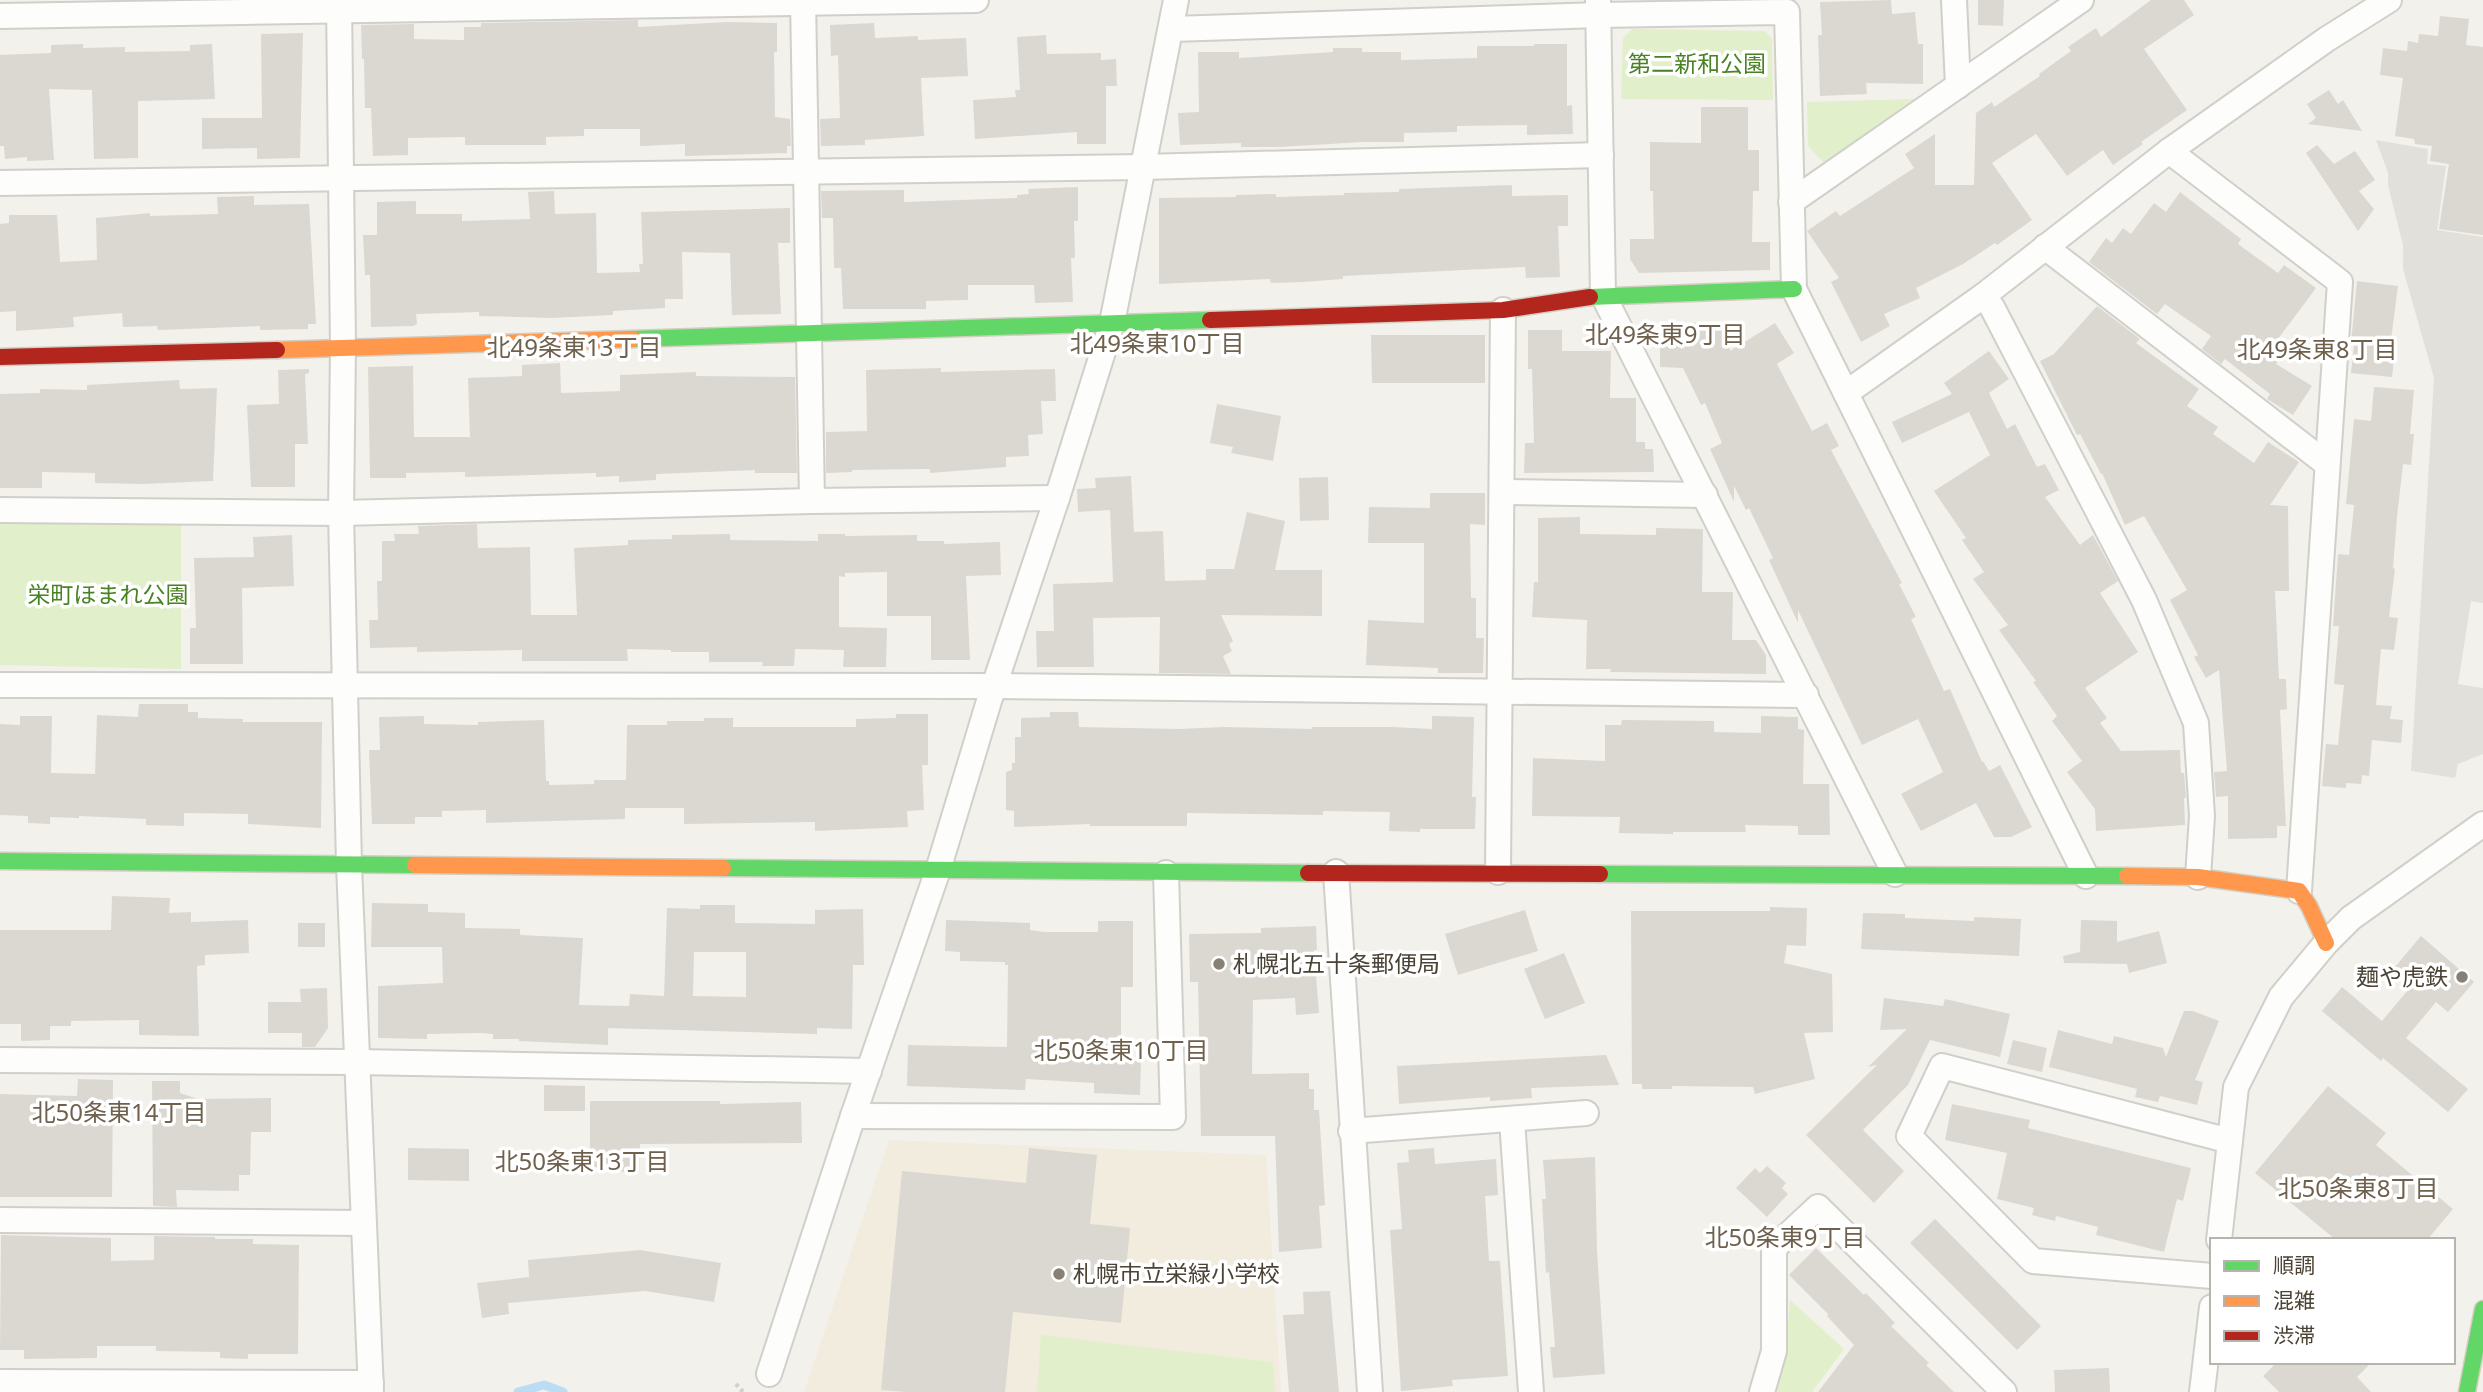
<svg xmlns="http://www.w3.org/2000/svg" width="2483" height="1392" viewBox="0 0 2483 1392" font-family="'Noto Sans','Noto Sans JP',sans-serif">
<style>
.education{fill:#f1ecde}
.green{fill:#e1efca}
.parking{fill:#e2e0db}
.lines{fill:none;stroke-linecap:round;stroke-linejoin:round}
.stream{stroke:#baddf4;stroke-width:9}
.building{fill:#dbd8d2;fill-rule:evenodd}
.street-casing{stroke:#d1cfca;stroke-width:28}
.fast-casing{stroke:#d3cec2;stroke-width:19}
.slow-casing{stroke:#d3cec2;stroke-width:19}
.jam-casing{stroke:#d3cec2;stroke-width:19}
.path{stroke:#d3d1cb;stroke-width:4.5;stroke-dasharray:3.5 3.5;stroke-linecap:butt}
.street{stroke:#fdfdfc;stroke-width:24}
.fast{stroke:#63d668;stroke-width:16}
.slow{stroke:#ff974d;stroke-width:16}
.jam{stroke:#b3261e;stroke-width:16}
.poi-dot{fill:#868076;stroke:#fff;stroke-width:2.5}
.labels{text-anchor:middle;stroke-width:7;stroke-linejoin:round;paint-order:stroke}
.park-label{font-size:23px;fill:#488323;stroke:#fff}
.poi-label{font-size:23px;fill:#4b4336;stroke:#fff;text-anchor:start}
.neighbourhood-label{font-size:24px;fill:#6f614d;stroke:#fff}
</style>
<rect width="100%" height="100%" fill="#f3f1ec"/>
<polygon class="education" points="889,1140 1266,1155 1281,1392 804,1392"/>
<g class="green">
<polygon points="1632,29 1765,31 1772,39 1773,100 1621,99 1623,38"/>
<polygon points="1914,99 1824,163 1808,146 1807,102"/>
<polygon points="0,522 181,522 181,669 0,665"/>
<polygon points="1790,1300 1844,1349 1812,1392 1773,1392 1769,1389 1786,1348"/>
<polygon points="1041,1335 1273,1362 1275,1392 1037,1392"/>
</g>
<polygon class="parking" points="2376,140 2428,149 2427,164 2446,166 2437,230 2483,237 2483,603 2471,601 2458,684 2483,688 2483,754 2458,764 2455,778 2411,771 2434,378 2403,269 2403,245 2388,185 2388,173"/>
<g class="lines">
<polyline class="stream" points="518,1392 544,1385 563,1392"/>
</g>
<g class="building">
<polygon points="1891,0 1892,14 1915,12 1918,44 1923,44 1923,84 1866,83 1867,94 1820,96 1818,35 1822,35 1820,2"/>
<polygon points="1978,0 2004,0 2003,26 1978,25"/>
<polygon points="2151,0 2184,0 2194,15 2144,49 2187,110 2141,142 2143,144 2113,165 2103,150 2067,176 2036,134 1992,163 2032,220 1997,245 1995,243 1963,264 1916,288 1920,298 1884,314 1890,326 1861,342 1831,282 1839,278 1807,231 1836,211 1840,216 1914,168 1905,154 1935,134 1935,185 1974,185 1976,113 1992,102 1994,107 2040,76 2039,74 2071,51 2068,47 2096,28 2101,37"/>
<polygon points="2440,16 2469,19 2466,45 2483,47 2483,235 2439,229 2449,164 2430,161 2432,146 2415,144 2414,139 2395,136 2403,78 2380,75 2383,48 2407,51 2408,41 2418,43 2419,34 2438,36"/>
<polygon points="638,20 638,27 727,22 777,23 777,52 774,52 775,117 790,119 791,146 787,146 787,153 685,156 685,144 640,146 640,129 584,129 584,136 546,137 546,145 465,145 465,137 408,138 408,155 373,156 371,108 365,108 364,59 362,59 361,25 414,24 414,39 464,40 464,27 481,27 481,23"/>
<polygon points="874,23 875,38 918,36 918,40 966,38 968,76 921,78 924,136 865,140 865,145 821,146 820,119 840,118 838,55 831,56 830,25"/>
<polygon points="303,33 300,158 257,159 257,148 202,149 202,118 262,118 261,34"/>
<polygon points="1046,35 1047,54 1101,53 1101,60 1116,59 1117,86 1106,86 1106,144 1077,144 1077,132 975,139 973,100 1016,97 1015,90 1020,90 1017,37"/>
<polygon points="83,44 83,48 125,47 125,52 190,51 190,45 212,44 215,99 138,101 138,158 94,159 92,90 49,89 54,160 27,161 27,157 5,159 4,146 0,146 0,55 51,53 51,45"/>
<polygon points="1534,44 1567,44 1567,106 1572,105 1573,134 1527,135 1527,125 1457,126 1457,132 1404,133 1404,142 1363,142 1279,147 1241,147 1241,143 1180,145 1178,113 1199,112 1198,52 1239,52 1239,58 1333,52 1333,48 1362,48 1362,52 1401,52 1401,60 1477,58 1477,46 1534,46"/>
<polygon points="2329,90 2338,104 2343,100 2362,131 2308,124 2316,118 2307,104"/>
<polygon points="1701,107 1748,107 1748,150 1759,150 1759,191 1753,191 1752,242 1770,242 1770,270 1639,273 1630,259 1630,239 1654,239 1653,191 1650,191 1650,142 1701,143"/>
<polygon points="2317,145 2334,164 2355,151 2375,180 2359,191 2374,209 2358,231 2306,153"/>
<polygon points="1512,185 1512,196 1568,195 1568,226 1558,226 1560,277 1526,278 1525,267 1343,276 1343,279 1303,282 1271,283 1270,279 1159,284 1159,198 1236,197 1236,195 1276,194 1276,197 1344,195 1344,193 1399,192 1399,189"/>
<polygon points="1078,187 1078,221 1074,221 1075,258 1071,258 1073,302 1035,303 1034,285 968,285 968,300 926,301 926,309 843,309 841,268 834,268 833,218 822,218 821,191 904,190 904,202 1017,198 1017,195 1029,194 1028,189"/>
<polygon points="554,191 555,214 596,213 597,273 640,272 639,264 643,264 641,212 790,208 790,243 778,243 781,314 732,315 730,253 682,252 683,299 665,299 665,308 613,311 613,315 552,318 479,316 479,312 416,314 417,324 413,326 371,327 370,275 365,275 363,235 377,235 377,202 416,201 416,214 462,214 462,221 530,219 528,192"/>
<polygon points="2180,192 2241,239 2238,244 2278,273 2284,265 2316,288 2278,339 2289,347 2276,364 2312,386 2293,415 2267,399 2270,394 2225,359 2221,364 2202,349 2211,336 2165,304 2157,314 2089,262 2106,238 2112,243 2123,228 2131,234 2154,203 2166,212"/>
<polygon points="254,196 254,205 309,204 316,324 308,324 308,329 260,330 260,326 158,330 157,326 123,327 122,313 73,317 74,327 16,331 16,311 0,312 0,224 9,223 9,215 57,215 60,262 97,260 96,218 150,213 150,216 218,214 217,197"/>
<polygon points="2357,281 2398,286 2391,340 2396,341 2392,377 2351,373 2355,336 2351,343"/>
<polygon points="2097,306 2140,339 2136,343 2199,389 2187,406 2218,427 2213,434 2254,463 2268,442 2299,462 2270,505 2288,506 2289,591 2275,591 2279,679 2286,679 2287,709 2280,710 2286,826 2277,826 2277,838 2228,839 2228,796 2216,797 2214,772 2227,771 2219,670 2206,678 2194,657 2198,655 2170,600 2187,590 2144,516 2125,525 2102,473 2101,474 2080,434 2077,435 2040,361 2054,354"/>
<polygon points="1729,322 1730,351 1775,323 1794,353 1777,364 1812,431 1827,423 1839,446 1831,450 1902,583 1899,584 1916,617 1911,619 1944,691 1950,689 1982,762 1983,761 1989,771 2000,765 2032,827 2011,837 1994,837 1976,803 1921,831 1901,794 1943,772 1918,719 1862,745 1798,610 1798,623 1769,560 1773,558 1749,508 1746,510 1734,486 1734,502 1710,449 1722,443 1705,403 1701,405 1683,368 1660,367 1660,336 1688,337 1688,323"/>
<polygon points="1528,330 1562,330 1562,351 1611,351 1610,398 1636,398 1636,442 1645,442 1645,449 1653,449 1654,472 1524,473 1525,443 1534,443 1532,369 1528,369"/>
<polygon points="1371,335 1485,335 1485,383 1372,383"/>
<polygon points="1989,351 2009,379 1989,393 2007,429 2015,424 2037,467 2045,464 2059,490 2045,497 2080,545 2093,535 2118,581 2100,593 2138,652 2085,688 2107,718 2100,723 2121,751 2180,750 2181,773 2184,773 2186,798 2184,798 2185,825 2096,831 2095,809 2067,772 2082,761 2052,721 2057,716 2033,682 2036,681 1999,630 2008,625 1973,579 1984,572 1962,540 1966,538 1934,491 1990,455 1969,412 1902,443 1892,422 1952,394 1944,383"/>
<polygon points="560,363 561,393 620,391 620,375 696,372 696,376 795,377 797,473 755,473 755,470 656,474 656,480 619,482 619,476 596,477 596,473 465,477 465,472 406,473 406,478 370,478 368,367 413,366 414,437 470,437 468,378 522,376 522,365"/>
<polygon points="941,368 941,372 1055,369 1056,401 1041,401 1043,434 1028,435 1029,456 1006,457 1006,467 930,473 930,469 920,469 852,470 852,472 826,473 826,432 867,431 866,370"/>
<polygon points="309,369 309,373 305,374 308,444 295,444 295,487 251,487 247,405 279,404 278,370"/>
<polygon points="179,380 180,389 217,388 213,481 143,484 95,483 95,473 42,472 42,488 0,488 0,394 40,393 40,389 87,390 87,385"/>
<polygon points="2374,387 2414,390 2410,434 2414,434 2411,465 2403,464 2397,517 2393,568 2395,569 2389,617 2398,618 2394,650 2381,649 2376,705 2392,706 2390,719 2403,720 2401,743 2372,740 2369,776 2362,775 2361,784 2346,783 2346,788 2322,786 2326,744 2338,745 2344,685 2334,684 2339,626 2333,626 2338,554 2349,555 2354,505 2346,504 2354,419 2371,421"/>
<polygon points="1217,404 1281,416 1273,461 1231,453 1233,447 1210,443"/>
<polygon points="1131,476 1134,532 1163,531 1165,581 1206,580 1206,569 1234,569 1247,512 1285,521 1275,570 1322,570 1322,616 1221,615 1233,641 1229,644 1232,651 1223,656 1231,674 1159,673 1160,617 1093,618 1094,667 1037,667 1036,631 1054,631 1053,584 1113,582 1110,510 1078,512 1077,489 1096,488 1095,478"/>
<polygon points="1328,477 1329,520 1300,521 1299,478"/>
<polygon points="1430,493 1485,493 1485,525 1470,524 1471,598 1476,598 1476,638 1484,638 1483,673 1438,673 1438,668 1366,665 1368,620 1424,623 1424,543 1368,543 1369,507 1430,508"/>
<polygon points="1580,517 1580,534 1656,535 1656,528 1703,529 1702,592 1733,592 1732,640 1756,640 1766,655 1766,674 1610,672 1611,669 1586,669 1587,620 1532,617 1534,582 1538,582 1538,518"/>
<polygon points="477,524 478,548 530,547 531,615 577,615 574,548 628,545 628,540 672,539 672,535 730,534 730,540 818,541 818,534 845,534 845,536 917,535 917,541 944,541 944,544 1000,542 1001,575 966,576 970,660 931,660 931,616 887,616 887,572 845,573 845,577 839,576 839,627 887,628 886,667 843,667 844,650 795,649 794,666 762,666 763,662 709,662 709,652 671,652 671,650 627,649 628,661 522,661 522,650 417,652 417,647 370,648 369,620 378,620 377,581 382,581 382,541 395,541 394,534 419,534 418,526"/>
<polygon points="292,535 294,586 242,588 243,664 190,664 190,628 196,628 194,558 254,557 253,537"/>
<polygon points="139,704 188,704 188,712 198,712 198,718 243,719 243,722 322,722 321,828 248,824 248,814 184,813 184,826 146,825 146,819 79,816 79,818 50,817 50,824 28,823 28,816 0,815 0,724 20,725 20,716 52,716 51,773 95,774 97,715 138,717"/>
<polygon points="1050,712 1078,712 1079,727 1179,729 1224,727 1312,729 1312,727 1392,727 1432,729 1432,716 1474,717 1472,797 1476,797 1475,829 1420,829 1420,832 1389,831 1390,812 1323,811 1323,815 1187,813 1187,826 1090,826 1090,824 1014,827 1014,811 1006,810 1006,772 1012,770 1012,763 1015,763 1015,737 1021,737 1021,718 1050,717"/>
<polygon points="896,714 928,714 928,765 922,765 924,810 907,811 908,827 815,831 815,822 684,824 684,808 625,808 625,819 486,823 486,810 442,811 442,817 415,817 415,824 372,824 369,750 380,750 379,717 424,716 424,724 478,725 478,722 544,720 546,781 549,781 549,785 594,784 594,780 626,780 627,725 667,725 667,721 704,721 704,718 733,718 733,727 856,727 856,719 896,718"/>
<polygon points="1761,716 1798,717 1798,729 1804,730 1803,784 1829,784 1830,835 1798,835 1798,826 1745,825 1746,832 1673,832 1673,834 1619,833 1620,817 1532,816 1533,758 1605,761 1605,725 1621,725 1622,720 1714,721 1714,732 1761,733"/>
<polygon points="112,896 170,898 169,913 191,912 191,922 248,920 249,953 205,955 205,965 197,966 199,1036 139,1035 139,1020 71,1021 71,1026 50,1026 50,1040 21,1041 21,1024 0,1024 0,930 111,930"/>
<path d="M 372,903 L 428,904 L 428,912 L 465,913 L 465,928 L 520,929 L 520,935 L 583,938 L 579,1005 L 629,1006 L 630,994 L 664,996 L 667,908 L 700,909 L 700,905 L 735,905 L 735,923 L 815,924 L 815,910 L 863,909 L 864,965 L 853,965 L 852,1029 L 817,1028 L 817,1034 L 608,1028 L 608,1045 L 519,1041 L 519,1039 L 493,1039 L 493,1034 L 480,1033 L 427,1034 L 427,1039 L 378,1038 L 378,986 L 443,983 L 442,947 L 371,947 ZM 694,952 L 746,952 L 746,997 L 693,996 Z"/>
<polygon points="1770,907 1807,908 1806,946 1787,945 1784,963 1832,974 1833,1032 1804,1033 1815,1079 1755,1094 1753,1087 1672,1086 1672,1089 1642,1089 1642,1084 1632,1084 1631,911 1770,911"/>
<polygon points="1525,910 1538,951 1458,975 1445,934"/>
<polygon points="1863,913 1905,914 1905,918 1974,921 1974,917 2021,919 2019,956 1861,949"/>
<polygon points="946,920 1030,923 1030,930 1044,932 1098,932 1098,921 1133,921 1133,987 1121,987 1121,1059 1141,1060 1140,1095 1094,1093 1094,1083 1026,1079 1025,1090 907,1086 908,1045 1007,1047 1008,965 1005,965 1005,962 960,961 960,952 945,951"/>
<polygon points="2081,920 2117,921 2117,942 2159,931 2167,963 2129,973 2127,964 2064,963 2063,956 2080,952"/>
<rect x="298" y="923" width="27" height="24"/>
<polygon points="1316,926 1317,950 1314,950 1319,1013 1296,1015 1295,998 1253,1000 1252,1074 1309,1073 1309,1089 1314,1089 1314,1110 1319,1110 1325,1205 1319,1206 1322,1248 1279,1252 1275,1136 1201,1136 1198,982 1190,982 1189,934 1261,933 1261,928"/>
<polygon points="2421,936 2474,982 2448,1012 2436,1002 2406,1038 2468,1089 2448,1112 2383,1058 2381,1061 2322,1011 2342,987 2382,1021 2414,983 2395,967"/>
<polygon points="1564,953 1585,1003 1545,1019 1524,969"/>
<polygon points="327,988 328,1028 315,1047 302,1047 302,1033 268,1033 268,1002 301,1002 300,989"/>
<polygon points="1884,998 1943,1006 1945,999 2010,1014 2000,1057 1930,1040 1908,1085 1863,1130 1904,1171 1874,1203 1806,1135 1877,1065 1868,1067 1907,1029 1880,1030"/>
<polygon points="2184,1011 2193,1011 2219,1021 2195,1080 2203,1082 2197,1105 2160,1096 2158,1102 2135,1097 2137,1089 2049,1067 2058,1030 2112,1044 2114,1036 2163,1048 2166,1057"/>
<polygon points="2013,1040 2047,1048 2042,1072 2007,1064"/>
<polygon points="1606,1055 1619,1085 1531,1088 1532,1098 1490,1101 1490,1097 1399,1104 1397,1066"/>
<polygon points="78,1079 113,1080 112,1197 0,1197 0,1094 77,1096"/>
<polygon points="152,1081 180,1081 180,1093 198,1099 271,1098 271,1132 251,1132 250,1175 239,1175 239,1191 176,1190 177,1207 153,1206"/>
<polygon points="544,1085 585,1086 585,1111 544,1111"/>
<polygon points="2328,1086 2386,1133 2376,1145 2453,1209 2427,1240 2336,1240 2255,1173"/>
<polygon points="590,1101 720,1101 720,1104 801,1102 802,1143 640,1144 639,1172 590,1171"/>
<polygon points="1952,1104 2030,1120 2028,1128 2191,1168 2183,1201 2177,1199 2164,1252 2096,1235 2098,1227 2056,1216 2055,1221 2032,1215 2034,1208 1997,1199 2007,1153 1945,1140"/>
<polygon points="408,1148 469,1149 469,1181 408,1180"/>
<polygon points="1029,1148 1097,1155 1090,1224 1130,1228 1121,1323 1013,1312 1005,1392 906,1392 881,1390 902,1171 1026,1183"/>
<polygon points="1434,1148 1435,1164 1496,1159 1498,1195 1485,1196 1489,1261 1500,1261 1508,1376 1452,1380 1453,1386 1401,1391 1390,1230 1402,1229 1397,1163 1409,1162 1408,1150"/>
<polygon points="1595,1157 1597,1250 1605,1374 1553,1378 1550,1347 1555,1347 1549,1272 1546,1273 1542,1199 1546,1199 1543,1160"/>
<polygon points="1767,1166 1786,1183 1782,1188 1788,1194 1767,1217 1736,1188 1755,1168 1760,1173"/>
<polygon points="1935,1219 2041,1326 2017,1350 1910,1243"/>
<polygon points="1,1235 111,1238 111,1261 154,1260 154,1236 215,1237 215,1239 253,1239 253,1244 299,1245 298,1354 248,1354 248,1359 220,1358 220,1352 156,1351 156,1346 97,1346 97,1358 24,1359 24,1350 0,1350"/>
<polygon points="1816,1248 1864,1295 1866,1293 1895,1323 1891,1326 1929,1363 1926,1365 1954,1392 1818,1392 1854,1345 1827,1316 1828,1314 1789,1275"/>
<polygon points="640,1250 721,1263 714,1302 645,1291 508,1303 509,1314 482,1318 477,1283 529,1277 528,1260"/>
<polygon points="1330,1291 1339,1392 1289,1392 1283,1315 1304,1314 1303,1292"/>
<polygon points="2277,1362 2372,1362 2357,1377 2371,1392 2279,1392 2263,1376"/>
<polygon points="2109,1368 2110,1392 2055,1392 2054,1370"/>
</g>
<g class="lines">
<g class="street-casing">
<g id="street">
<polyline points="339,0 343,348 341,513 349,865 371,1392"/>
<polyline points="803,0 812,501"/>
<polyline points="1598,0 1603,295 1895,874"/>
<polyline points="1954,0 1958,86"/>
<polyline points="0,16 976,0"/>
<polyline points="1172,29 1599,15 1787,12 1794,289 2086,876"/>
<polyline points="2169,151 2340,282 2299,891"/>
<polyline points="0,183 1143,167 1601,155"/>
<polyline points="1791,202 2081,0"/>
<polyline points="2045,247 2327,464"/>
<polyline points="1983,296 1992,307 2144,600 2196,723 2202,816 2198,877"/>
<polyline points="1846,393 1983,296 2169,151 2327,39 2389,0"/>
<polyline points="1502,492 1705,495"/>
<polyline points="0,510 341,513 812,501 1057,498"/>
<polyline points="0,685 994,686 1806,695"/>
<polyline points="1336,872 1370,1392"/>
<polyline points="1498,872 1503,310"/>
<polyline points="0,1060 357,1062 869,1071"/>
<polyline points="853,1116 1173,1117 1166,873"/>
<polyline points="1512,1120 1531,1392"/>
<polyline points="1351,1131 1586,1113"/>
<polyline points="0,1220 363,1223"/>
<polyline points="2219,1240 2236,1087 2281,997 2326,943 2351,918 2483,824"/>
<polyline points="2212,1276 2033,1261 1909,1136 1942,1066 2230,1141"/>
<polyline points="769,1374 853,1116 938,870 989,701 1057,498 1112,323 1176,0"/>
<polyline points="0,1382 371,1383"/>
<polyline points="1762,1392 1774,1351 1774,1248 1818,1207 2004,1392"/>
<polyline points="2202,1392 2212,1307"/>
</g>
</g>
<g class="fast-casing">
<g id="fast">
<polyline points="1590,297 1794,289"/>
<polyline points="633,339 1210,320"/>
<polyline points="0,861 415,865"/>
<polyline points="723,868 1308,873"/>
<polyline points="1600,874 2127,876"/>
<polyline points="2467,1392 2483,1309"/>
</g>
</g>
<g class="slow-casing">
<g id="slow">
<polyline points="277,350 633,339"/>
<polyline points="415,865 723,868"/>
<polyline points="2127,876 2198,877 2299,891 2309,906 2326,943"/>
</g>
</g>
<g class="jam-casing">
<g id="jam">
<polyline points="1210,320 1503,310 1590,297"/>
<polyline points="0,357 277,350"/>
<polyline points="1308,873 1600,874"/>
</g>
</g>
<polyline class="path" points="736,1384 743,1392"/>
<use href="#street" class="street"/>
<use href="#fast" class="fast"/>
<use href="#slow" class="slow"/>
<use href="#jam" class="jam"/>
</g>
<g class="poi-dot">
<circle cx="1219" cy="964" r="7"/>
<circle cx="2462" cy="977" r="7"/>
<circle cx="1059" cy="1274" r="7"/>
</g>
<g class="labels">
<g class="park-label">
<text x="1697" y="72">第二新和公園</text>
<text x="108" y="603">栄町ほまれ公園</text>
</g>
<g class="poi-label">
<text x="1233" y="972">札幌北五十条郵便局</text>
<text x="2448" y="985" text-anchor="end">麺や虎鉄</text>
<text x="1073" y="1282">札幌市立栄緑小学校</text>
</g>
<g class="neighbourhood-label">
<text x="1665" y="343">北49条東9丁目</text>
<text x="1157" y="352">北49条東10丁目</text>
<text x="574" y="356">北49条東13丁目</text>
<text x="2317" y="358">北49条東8丁目</text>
<text x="1121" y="1059">北50条東10丁目</text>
<text x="119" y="1121">北50条東14丁目</text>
<text x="582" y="1170">北50条東13丁目</text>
<text x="2358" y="1197">北50条東8丁目</text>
<text x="1785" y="1246">北50条東9丁目</text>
</g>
</g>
<rect x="2210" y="1238" width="245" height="126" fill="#ffffff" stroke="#b7b4af" stroke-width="2"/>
<rect x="2224" y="1261" width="35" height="10" fill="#63d668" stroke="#b7b4af" stroke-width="2"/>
<text x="2273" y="1273" font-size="21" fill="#4b4336">順調</text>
<rect x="2224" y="1296" width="35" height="10" fill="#ff974d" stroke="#b7b4af" stroke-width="2"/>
<text x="2273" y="1308" font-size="21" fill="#4b4336">混雑</text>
<rect x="2224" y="1331" width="35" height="10" fill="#b3261e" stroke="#b7b4af" stroke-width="2"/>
<text x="2273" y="1343" font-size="21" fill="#4b4336">渋滞</text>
</svg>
